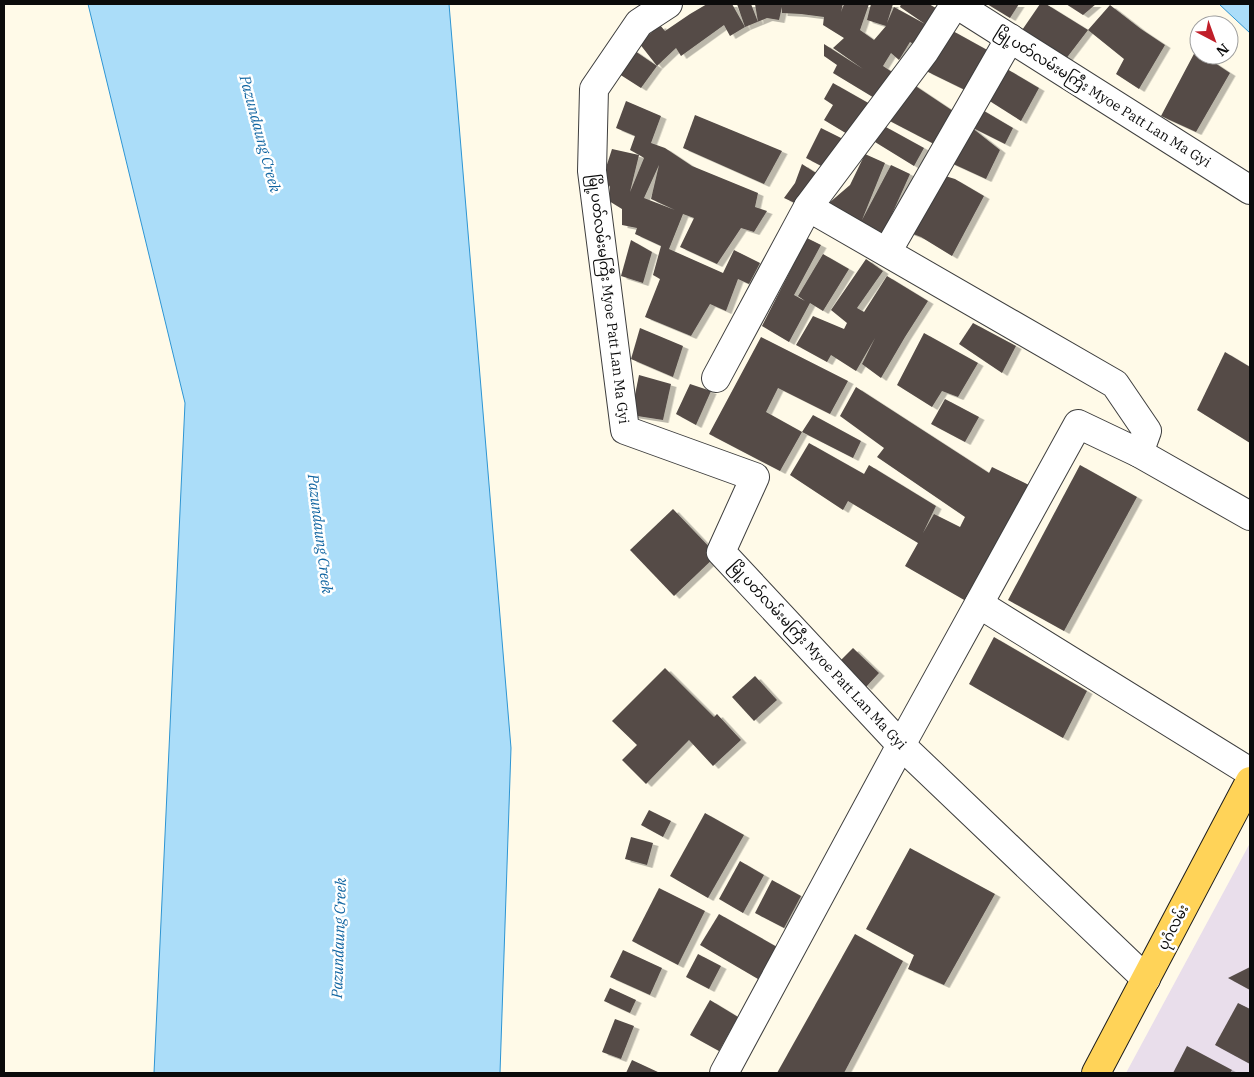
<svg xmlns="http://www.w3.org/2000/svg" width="1254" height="1077" viewBox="0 0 1254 1077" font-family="'IBM Plex Serif','Noto Sans Myanmar',serif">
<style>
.industrial{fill:#e9deeb}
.water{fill:#abddf9;stroke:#2e95d3}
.building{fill:#544b47;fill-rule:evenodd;filter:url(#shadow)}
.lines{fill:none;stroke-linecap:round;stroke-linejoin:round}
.minor-casing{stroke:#3e3e3e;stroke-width:30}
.primary-casing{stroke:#1c1c1c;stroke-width:30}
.minor{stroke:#fff;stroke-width:28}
.primary{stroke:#ffd358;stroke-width:28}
.labels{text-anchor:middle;stroke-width:5;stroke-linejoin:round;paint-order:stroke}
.street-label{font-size:14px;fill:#0b0b0b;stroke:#fff}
.water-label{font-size:15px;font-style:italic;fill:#1065a1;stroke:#fff}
</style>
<defs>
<filter id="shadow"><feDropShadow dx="5.5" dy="3" stdDeviation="0" flood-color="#0004"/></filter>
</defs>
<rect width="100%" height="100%" fill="#fffae8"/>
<polygon class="industrial" points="1250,843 1250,1073 1126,1073"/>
<g class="water">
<polygon points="88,4 449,4 511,748 500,1073 154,1073 185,403"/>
<polygon points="1219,4 1250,4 1250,33"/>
</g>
<g class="building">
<polygon points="707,4 732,4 745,27 730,36 724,25 681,56 676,48 657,66 639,43 660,25 665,31 690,14"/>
<polygon points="737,4 751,4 758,22 755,4 843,4 841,12 844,4 869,4 860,30 881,45 874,40 886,26 867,20 871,4 893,4 887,23 894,7 925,24 900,7 901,4 929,4 939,10 922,49 910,42 899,60 891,53 883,66 892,72 876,99 833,73 837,65 824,56 824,44 863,69 833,48 844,38 823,25 824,17 801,14 782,13 782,7 779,20 767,18 745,27"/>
<polygon points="987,4 1019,4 1010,18"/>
<polygon points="1040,4 1046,4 1088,30 1110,5 1141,29 1165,45 1139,89 1116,74 1124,59 1088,30 1062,64 1018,36"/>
<polygon points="1066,4 1096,4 1083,15"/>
<polygon points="951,30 989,51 965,90 926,71"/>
<polygon points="632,49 657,66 641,88 616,72"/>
<polygon points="1196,50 1199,52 1199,55 1203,55 1230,73 1196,132 1161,116"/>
<polygon points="1007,69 1039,88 1021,121 988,100"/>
<polygon points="833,83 870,104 849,135 824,120 833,105 824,99"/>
<polygon points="911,83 953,111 934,144 886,119"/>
<path d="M 626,101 L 661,116 L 651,143 L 665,148 L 692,166 L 758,193 L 755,207 L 767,211 L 754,232 L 741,228 L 717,264 L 680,247 L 694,218 L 683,214 L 669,249 L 723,273 L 734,250 L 760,263 L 749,284 L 738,279 L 726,311 L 710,304 L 691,336 L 645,317 L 660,279 L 653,275 L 661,246 L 635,234 L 637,228 L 622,225 L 622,209 L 609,201 L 610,186 L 601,183 L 612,149 L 639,155 L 630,192 L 644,158 L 641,156 L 630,150 L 635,136 L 616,128 ZM 659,165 L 651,199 L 675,210 L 644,198 Z"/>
<polygon points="979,108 1013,128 1005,144 971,127 1000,150 986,179 949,162"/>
<polygon points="695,115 782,151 764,184 683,148"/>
<polygon points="884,126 924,148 914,166 875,142"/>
<polygon points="821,128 845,140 827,169 806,158"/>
<polygon points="865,154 885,163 862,220 891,165 910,174 883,234 829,203 850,185"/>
<polygon points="802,164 816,173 797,204 784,198 795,183"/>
<polygon points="942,175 955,179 984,196 952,256 921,237 908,232"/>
<polygon points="807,238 821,245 794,295 805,301 798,296 823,254 849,269 823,311 810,303 789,342 762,326"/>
<polygon points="631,240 652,252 643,283 621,276"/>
<polygon points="866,259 883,271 857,308 864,312 887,276 928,301 905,337 881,378 862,364 875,338 856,371 831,355 827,362 796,345 813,316 844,329 847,323 831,310"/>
<polygon points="973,323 1016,346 1002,373 959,344"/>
<polygon points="640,328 683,346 673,377 631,359"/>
<polygon points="924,333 978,363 958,397 942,391 932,407 897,385"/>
<polygon points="761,337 848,381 830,414 778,388 766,412 802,432 813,415 861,441 853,458 802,432 780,471 709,434"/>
<polygon points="1225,352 1250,367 1250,443 1197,410"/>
<polygon points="639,375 671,384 663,420 631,415"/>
<polygon points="690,384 711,391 696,425 676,414"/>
<polygon points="856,387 989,473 992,467 1031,486 966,601 905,566 918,543 848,501 843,510 790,475 809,443 864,474 869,465 936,506 923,533 934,514 960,527 965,517 877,457 884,448 840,416"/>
<polygon points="945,399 979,417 965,442 931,424"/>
<polygon points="1080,465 1137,497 1064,631 1008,600"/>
<polygon points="673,509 717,555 674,596 630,550"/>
<polygon points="994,637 1087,691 1063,738 969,684"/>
<polygon points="853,648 879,673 866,687 839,662"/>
<polygon points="665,668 714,717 717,714 741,740 713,766 689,740 646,784 622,760 637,745 612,721"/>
<polygon points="755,676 777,700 754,721 732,697"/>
<polygon points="649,810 671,821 663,837 641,825"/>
<polygon points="705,813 744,835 708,898 670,876"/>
<polygon points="631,837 653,843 647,865 625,859"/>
<polygon points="910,848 995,894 944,985 908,969 914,955 866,929"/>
<polygon points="740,861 764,875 743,913 719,899"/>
<polygon points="772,880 801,896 784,928 755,913"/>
<polygon points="659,888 705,911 678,965 632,941"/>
<polygon points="719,914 777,947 758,979 700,945"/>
<polygon points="855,934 903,961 844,1073 777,1073"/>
<polygon points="623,950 662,968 650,995 610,977"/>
<polygon points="698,954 721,966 709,989 686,977"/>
<polygon points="1250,967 1250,990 1228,978"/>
<polygon points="610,988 636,1000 630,1013 604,1001"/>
<polygon points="710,1000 738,1017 719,1051 690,1035"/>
<polygon points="1238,1003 1250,1009 1250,1064 1215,1045"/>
<polygon points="615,1019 634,1026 621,1059 602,1052"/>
<polygon points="1187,1046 1232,1070 1230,1073 1173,1073"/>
<polygon points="632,1060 660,1073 626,1073"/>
</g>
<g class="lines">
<g class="minor-casing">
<g id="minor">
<polyline points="668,4 639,23 594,89 592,171 625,430 755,477 721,552 901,745 1146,979"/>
<polyline points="956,4 1250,190"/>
<polyline points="808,207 1115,384 1147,431 1139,453"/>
<polyline points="887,252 1010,38"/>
<polyline points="716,378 808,207 925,51 955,4"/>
<polyline points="979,604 1250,772"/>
<polyline points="724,1073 901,745 1078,424 1139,453 1250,516"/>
</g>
</g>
<g class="primary-casing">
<polyline id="primary" points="1096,1073 1250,781"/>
</g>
<use href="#minor" class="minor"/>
<use href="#primary" class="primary"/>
</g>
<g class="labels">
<g class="street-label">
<text transform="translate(1103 97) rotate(32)" y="5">မြို့ပတ်လမ်းမကြီး Myoe Patt Lan Ma Gyi</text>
<text transform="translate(609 299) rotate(83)" y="5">မြို့ပတ်လမ်းမကြီး Myoe Patt Lan Ma Gyi</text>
<text transform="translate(818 655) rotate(47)" y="5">မြို့ပတ်လမ်းမကြီး Myoe Patt Lan Ma Gyi</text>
<text transform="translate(1173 927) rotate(-62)" y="5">ပုဂံလမ်း</text>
</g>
<g class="water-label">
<text transform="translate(260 134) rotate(75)" y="5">Pazundaung Creek</text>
<text transform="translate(320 534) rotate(83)" y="5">Pazundaung Creek</text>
<text transform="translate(339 938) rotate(-88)" y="5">Pazundaung Creek</text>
</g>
</g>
<rect width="1254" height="1077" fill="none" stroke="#0b0b0b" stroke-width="10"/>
<g transform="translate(1214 40) rotate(139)"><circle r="24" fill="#ffffff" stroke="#9d9d9d"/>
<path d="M0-4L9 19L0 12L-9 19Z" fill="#c01e29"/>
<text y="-8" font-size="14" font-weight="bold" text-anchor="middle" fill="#0b0b0b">N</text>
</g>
</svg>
